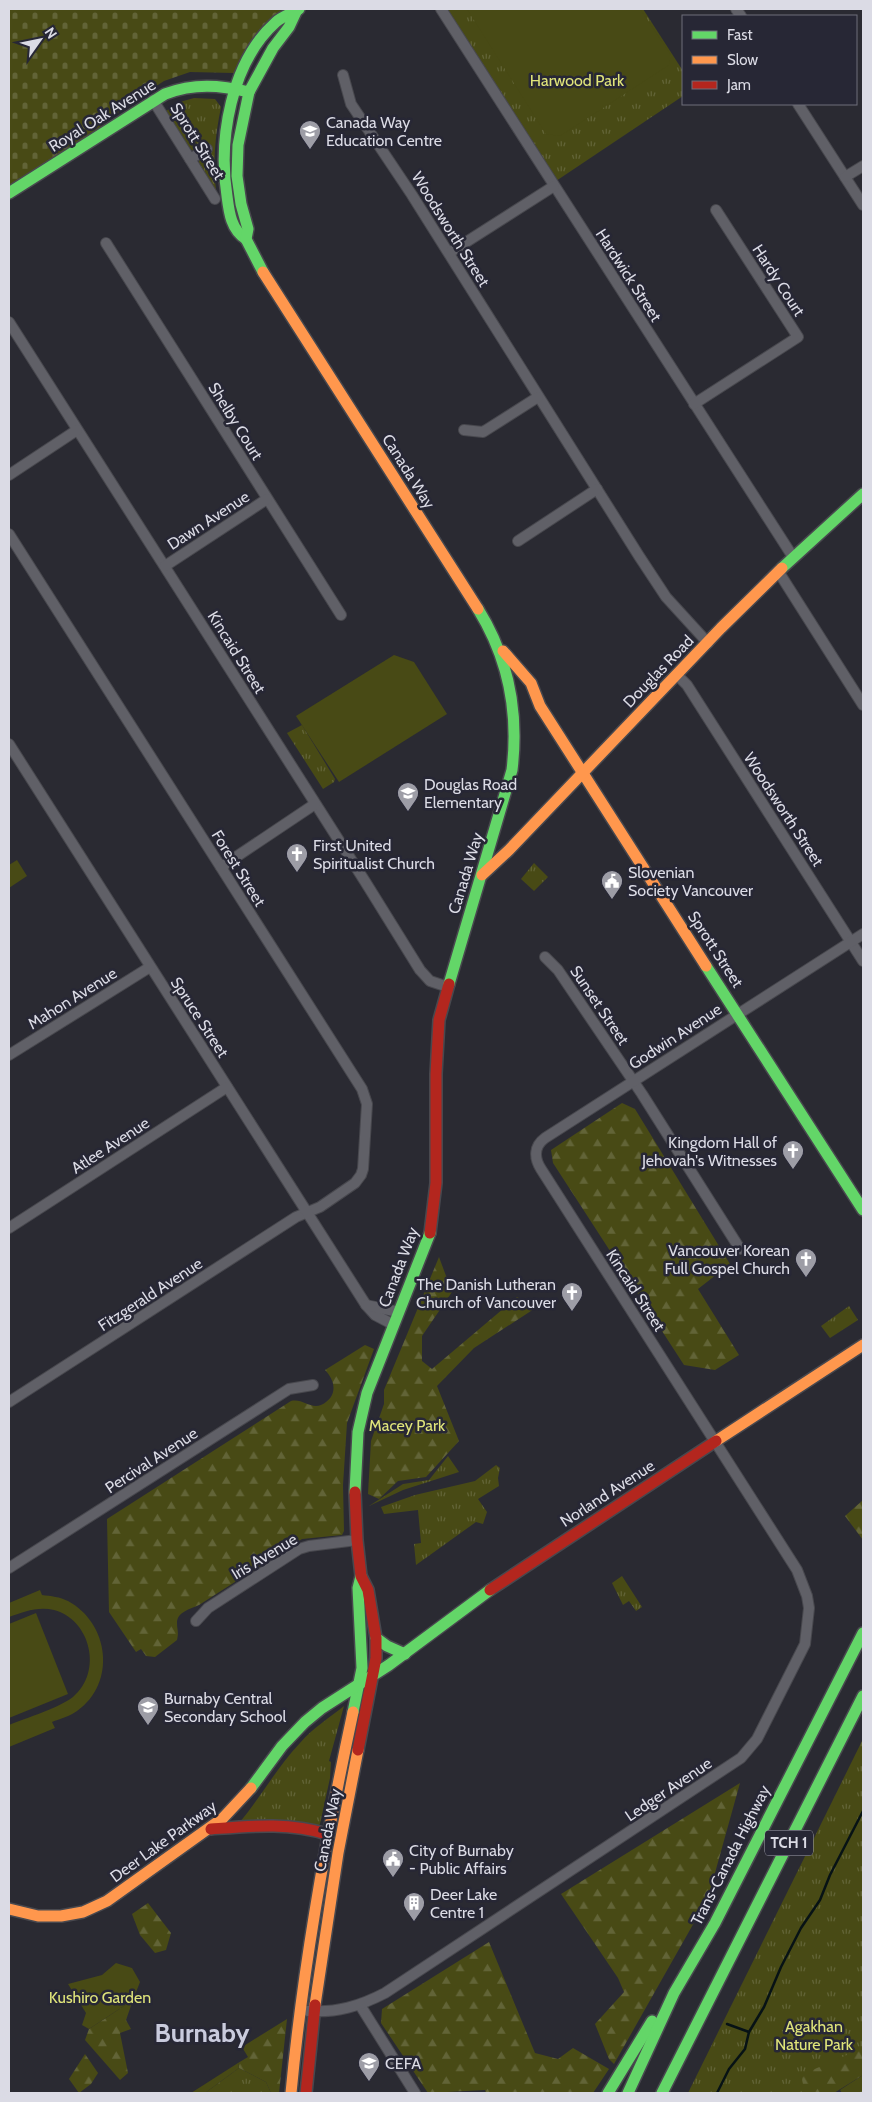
<svg xmlns="http://www.w3.org/2000/svg" width="872" height="2102" viewBox="0 0 872 2102" font-family="Cabin,sans-serif">
<style>
.grass{fill:url(#grass-tufts)}
.forest{fill:url(#forest-firs)}
.cemetery{fill:url(#cemetery-stones)}
.garden{fill:#484a15}
.lines{fill:none;stroke-linecap:round;stroke-linejoin:round}
.stream{stroke:#071215;stroke-width:2.5}
.street-casing{stroke:#48484e;stroke-width:12}
.fast-casing{stroke:#48484e;stroke-width:14}
.slow-casing{stroke:#48484e;stroke-width:14}
.jam-casing{stroke:#48484e;stroke-width:14}
.street{stroke:#606067;stroke-width:10}
.fast{stroke:#63d668;stroke-width:11}
.slow{stroke:#ff974d;stroke-width:11}
.jam{stroke:#b3261e;stroke-width:11}
.labels{text-anchor:middle;stroke-width:5;stroke-linejoin:round;paint-order:stroke}
.shield{fill:#272735;stroke:#a5a5b0;stroke-width:1}
.shield-label{font-size:15px;font-weight:bold;fill:#dbdbe5}
.park-label{font-size:16px;fill:#e0e57a;stroke:#272735}
.street-label{font-size:16px;fill:#dbdbe5;stroke:#272735}
.poi-label{font-size:16px;fill:#dbdbe5;stroke:#272735;text-anchor:start}
.town-label{font-size:26px;font-weight:bold;fill:#c9cbdd;stroke:#272735}
</style>
<defs>
<pattern id="grass-tufts" width="24" height="20" patternUnits="userSpaceOnUse" patternTransform="scale(1.25)"><rect width="24" height="20" fill="#484a15"/><path d="M3 7l-1-3M5 7V3M7 7l1-3M15 17l-1-3M17 17v-4M19 17l1-3" fill="none" stroke="#626437"/></pattern>
<pattern id="forest-firs" width="22" height="20" patternUnits="userSpaceOnUse" patternTransform="scale(1.25)"><rect width="22" height="20" fill="#484a15"/><path d="M5 1l3.5 6h-7zM16 11l3.5 6h-7z" fill="#626437"/></pattern>
<pattern id="cemetery-stones" width="16" height="16" patternUnits="userSpaceOnUse" patternTransform="scale(1.25)"><rect width="16" height="16" fill="#484a15"/><path d="M2 7V4a2 2 0 0 1 4 0v3zM10 15v-3a2 2 0 0 1 4 0v3z" fill="#626437"/></pattern>
</defs>
<rect width="100%" height="100%" fill="#2a2a32"/>
<g class="grass">
<polygon points="447,9 643,9 683,71 683,96 556,181"/>
<path d="M 194,98 L 215,99 L 221,107 C 215,136 212,166 217,196 L 199,166 L 199,161 L 202,155 L 188,148 L 166,111 L 180,102 Z"/>
<polygon points="302,725 335,779 334,782 323,789 287,733"/>
<polygon points="534,863 548,877 534,891 521,879"/>
<polygon points="849,1306 858,1320 830,1338 821,1326"/>
<polygon points="448,1456 459,1472 403,1490 369,1506 403,1484 429,1480"/>
<polygon points="496,1465 500,1468 498,1478 499,1486 478,1499 487,1512 483,1524 476,1522 416,1565 414,1544 421,1543 418,1510 384,1514 381,1507 415,1495 475,1481"/>
<polygon points="622,1576 642,1607 636,1611 629,1601 623,1605 612,1583"/>
<path d="M 344,1706 L 329,1761 L 331,1762 L 330,1778 L 320,1824 L 318,1826 L 240,1822 C 261,1797 277,1767 300,1743 C 313,1728 329,1718 344,1706 Z"/>
<polygon points="863,1739 863,2061 815,2093 688,2093"/>
<polygon points="239,2068 266,2082 271,2093 205,2093"/>
<polygon points="863,2075 863,2093 842,2093 840,2090"/>
</g>
<g class="forest">
<polygon points="622,1103 635,1109 730,1264 698,1289 739,1355 715,1370 684,1365 553,1163 551,1150"/>
<polygon points="439,1257 452,1292 422,1336 422,1361 432,1369 517,1297 534,1309 474,1348 437,1386 459,1441 426,1477 398,1481 379,1499 368,1494 371,1441 384,1404 384,1390"/>
<path d="M 365,1345 L 374,1349 L 347,1423 L 343,1485 L 344,1531 L 342,1535 L 302,1539 L 199,1605 C 190,1609 177,1612 177,1623 C 177,1630 179,1632 177,1640 L 155,1657 L 146,1656 L 141,1649 L 136,1652 L 109,1612 L 107,1519 L 291,1401 C 302,1398 310,1409 321,1405 C 338,1397 336,1381 325,1370 Z"/>
<polygon points="863,1500 863,1540 845,1516"/>
<polygon points="740,1783 708,1898 614,2064 609,2059 595,2024 624,1992 618,1978 561,1894"/>
<polygon points="148,1903 171,1933 166,1950 155,1953 140,1935 132,1914"/>
<polygon points="489,1942 535,2053 558,2059 573,2048 609,2069 593,2093 486,2093 485,2090 428,2093 381,2023 382,2009"/>
<polygon points="133,2000 126,2020 131,2029 120,2033 128,2073 120,2080 85,2040 89,2029"/>
<polygon points="287,2019 279,2093 271,2093 266,2082 239,2068 238,2063 248,2057 242,2047"/>
<polygon points="863,2048 863,2075 834,2093 805,2093 801,2075"/>
<polygon points="85,2054 98,2073 91,2084 79,2093 69,2079"/>
</g>
<polygon class="cemetery" points="9,9 282,9 234,73 190,72 164,81 133,101 97,129 9,187"/>
<g class="garden">
<polygon points="467,9 640,9 671,55 669,65 560,136 546,134"/>
<polygon points="394,655 414,662 447,714 339,782 296,716"/>
<polygon points="17,860 27,876 9,888 9,865"/>
<path d="M 40,1590 L 42,1595 C 51,1596 60,1597 68,1601 C 109,1623 117,1683 77,1711 C 70,1716 60,1719 52,1722 L 55,1728 L 9,1747 L 9,1725 C 28,1717 57,1709 73,1697 C 103,1672 91,1620 54,1610 C 38,1606 23,1612 9,1617 L 9,1603 Z"/>
<polygon points="36,1613 68,1694 9,1718 9,1624"/>
<polygon points="116,1963 132,1968 140,1982 133,2000 89,2029 82,2025 86,2013 68,1984 102,1975"/>
<polygon points="238,2063 239,2068 205,2093 191,2093"/>
</g>
<g class="lines">
<g class="stream">
<polyline points="727,2024 749,2032"/>
<polyline points="717,2093 729,2069 745,2049 749,2032 764,2007 781,1967 801,1928 820,1900 830,1875 863,1811"/>
</g>
<g class="street-casing">
<g id="street">
<polyline points="441,9 793,557"/>
<polyline points="736,9 741,16"/>
<polyline points="343,75 351,104 412,195 639,556 666,597 708,643"/>
<polyline points="153,100 215,199"/>
<polyline points="798,104 863,205"/>
<polyline points="190,159 207,149"/>
<polyline points="845,177 863,166"/>
<polyline points="106,243 341,615"/>
<polyline points="449,253 554,186"/>
<polyline points="9,322 366,883 420,970 430,981 448,987"/>
<polyline points="694,404 798,337 716,210"/>
<polyline points="464,430 483,432 538,397"/>
<polyline points="9,475 77,430"/>
<polyline points="9,534 362,1089 367,1104 363,1169 361,1175 355,1183 320,1207 296,1217 9,1402"/>
<polyline points="518,541 597,489"/>
<polyline points="165,566 267,499"/>
<polyline points="778,571 863,705"/>
<polyline points="677,675 687,685 863,961"/>
<polyline points="9,744 366,1305 375,1315 394,1325"/>
<polyline points="221,867 315,804"/>
<polyline points="545,957 558,970 642,1094 740,1249"/>
<polyline points="9,1055 150,967"/>
<polyline points="9,1228 227,1087"/>
<polyline points="366,1305 399,1312"/>
<polyline points="9,1568 289,1389 313,1385"/>
<polyline points="196,1621 208,1608 299,1549 309,1546 357,1540"/>
<polyline points="360,2005 415,2093"/>
<path d="M 308,2011 C 337,2013 360,2006 385,1993 L 741,1758 L 757,1739 L 805,1644 L 809,1608 L 807,1596 L 797,1570 L 541,1169 C 534,1158 534,1146 545,1138 L 863,934"/>
</g>
</g>
<g class="fast-casing">
<g id="fast">
<path d="M 9,193 L 165,94 C 194,83 220,85 249,92"/>
<path d="M 246,239 C 231,230 229,212 227,196 C 218,139 231,62 276,22 C 283,16 291,14 299,9"/>
<polyline points="263,272 246,239 248,229 241,204 237,176 238,145 249,92 273,48 289,27 296,12"/>
<polyline points="782,568 863,494"/>
<polyline points="706,966 863,1210"/>
<path d="M 449,984 L 512,770 C 519,712 509,659 478,609"/>
<polyline points="355,1492 358,1432 367,1393 430,1233"/>
<polyline points="376,1638 387,1646 405,1654"/>
<polyline points="353,1712 362,1668 358,1588 361,1576"/>
<polyline points="251,1788 282,1746 305,1722 322,1708 389,1665 490,1590"/>
<polyline points="608,2093 652,2021"/>
<polyline points="628,2093 674,1993 715,1923 863,1633"/>
<polyline points="662,2093 863,1696"/>
</g>
</g>
<g class="slow-casing">
<g id="slow">
<polyline points="263,272 478,609"/>
<polyline points="503,651 531,683 540,706 706,966"/>
<polyline points="482,875 509,850 721,628 782,568"/>
<polyline points="716,1441 863,1345"/>
<polyline points="9,1909 38,1916 61,1916 83,1912 107,1901 223,1818 251,1788"/>
<polyline points="315,2005 338,1853 358,1750"/>
<path d="M 291,2093 C 303,1964 326,1838 353,1712"/>
</g>
</g>
<g class="jam-casing">
<g id="jam">
<polyline points="430,1233 436,1183 436,1074 439,1020 449,984"/>
<polyline points="355,1492 357,1540 361,1576 368,1590 376,1638 376,1658 358,1750"/>
<polyline points="490,1590 716,1441"/>
<path d="M 211,1829 C 251,1826 289,1822 327,1834"/>
<polyline points="306,2093 315,2005"/>
</g>
</g>
<use href="#street" class="street"/>
<use href="#fast" class="fast"/>
<use href="#slow" class="slow"/>
<use href="#jam" class="jam"/>
</g>
<defs>
<g id="school-pin" transform="scale(1.125)"><path d="M0 17L-7.5 6A9.5 9.5 0 1 1 7.5 6Z" fill="#9d9da6" stroke="#272735"/><path d="M0-5L7-2L0 1L-7-2ZM-4 1L0 2.5L4 1V4Q0 6-4 4Z" fill="#fff"/></g>
<g id="church-pin" transform="scale(1.125)"><path d="M0 17L-7.5 6A9.5 9.5 0 1 1 7.5 6Z" fill="#9d9da6" stroke="#272735"/><path d="M-1.2-6h2.4v3.5h3.3v2.4h-3.3V6h-2.4V-.1h-3.3v-2.4h3.3Z" fill="#fff"/></g>
<g id="civic-pin" transform="scale(1.125)"><path d="M0 17L-7.5 6A9.5 9.5 0 1 1 7.5 6Z" fill="#9d9da6" stroke="#272735"/><path d="M-.6-6.5H3V-4.5H.6V-3L4-1V1h2V6H-6V1h2V-1L-.6-3ZM-1.2 2.5V6h2.4V2.5Z" fill="#fff"/></g>
<g id="building-pin" transform="scale(1.125)"><path d="M0 17L-7.5 6A9.5 9.5 0 1 1 7.5 6Z" fill="#9d9da6" stroke="#272735"/><path d="M-4-6H4V6H1V3H-1V6H-4ZM-2.5-4.3h1.7v1.8h-1.7ZM.8-4.3h1.7v1.8H.8ZM-2.5-1h1.7V.8h-1.7ZM.8-1h1.7V.8H.8Z" fill="#fff"/></g>
</defs>
<g fill-rule="evenodd">
<use href="#school-pin" x="310" y="131"/>
<use href="#school-pin" x="408" y="793"/>
<use href="#church-pin" x="297" y="854"/>
<use href="#civic-pin" x="612" y="881"/>
<use href="#church-pin" x="793" y="1151"/>
<use href="#church-pin" x="806" y="1259"/>
<use href="#church-pin" x="572" y="1293"/>
<use href="#school-pin" x="148" y="1707"/>
<use href="#civic-pin" x="393" y="1859"/>
<use href="#building-pin" x="414" y="1903"/>
<use href="#school-pin" x="369" y="2063"/>
</g>
<g class="labels">
<rect class="shield" x="765" y="1830.5" width="48" height="25" rx="4"/>
<g class="shield-label">
<text x="789" y="1848">TCH 1</text>
</g>
<g class="park-label">
<text x="577" y="86">Harwood Park</text>
<text x="407" y="1431">Macey Park</text>
<text x="100" y="2003">Kushiro Garden</text>
<text x="814" y="2032">Agakhan<tspan x="814" dy="18">Nature Park</tspan></text>
</g>
<g class="street-label">
<text transform="translate(102 115) rotate(-32)" y="6">Royal Oak Avenue</text>
<text transform="translate(198 141) rotate(58)" y="6">Sprott Street</text>
<text transform="translate(451 229) rotate(58)" y="6">Woodsworth Street</text>
<text transform="translate(629 275) rotate(57)" y="6">Hardwick Street</text>
<text transform="translate(779 280) rotate(57)" y="6">Hardy Court</text>
<text transform="translate(236 421) rotate(58)" y="6">Shelby Court</text>
<text transform="translate(409 471) rotate(58)" y="6">Canada Way</text>
<text transform="translate(208 520) rotate(-33)" y="6">Dawn Avenue</text>
<text transform="translate(237 652) rotate(58)" y="6">Kincaid Street</text>
<text transform="translate(658 671) rotate(-46)" y="6">Douglas Road</text>
<text transform="translate(784 809) rotate(57)" y="6">Woodsworth Street</text>
<text transform="translate(239 868) rotate(58)" y="6">Forest Street</text>
<text transform="translate(465 873) rotate(-73)" y="6">Canada Way</text>
<text transform="translate(716 949) rotate(57)" y="6">Sprott Street</text>
<text transform="translate(72 998) rotate(-32)" y="6">Mahon Avenue</text>
<text transform="translate(600 1005) rotate(56)" y="6">Sunset Street</text>
<text transform="translate(200 1017) rotate(57)" y="6">Spruce Street</text>
<text transform="translate(675 1036) rotate(-33)" y="6">Godwin Avenue</text>
<text transform="translate(110 1145) rotate(-33)" y="6">Atlee Avenue</text>
<text transform="translate(398 1267) rotate(-69)" y="6">Canada Way</text>
<text transform="translate(636 1290) rotate(57)" y="6">Kincaid Street</text>
<text transform="translate(150 1294) rotate(-33)" y="6">Fitzgerald Avenue</text>
<text transform="translate(151 1460) rotate(-33)" y="6">Percival Avenue</text>
<text transform="translate(607 1493) rotate(-33)" y="6">Norland Avenue</text>
<text transform="translate(264 1556) rotate(-31)" y="6">Iris Avenue</text>
<text transform="translate(668 1789) rotate(-34)" y="6">Ledger Avenue</text>
<text transform="translate(327 1830) rotate(-79)" y="6">Canada Way</text>
<text transform="translate(163 1841) rotate(-36)" y="6">Deer Lake Parkway</text>
<text transform="translate(730 1855) rotate(-63)" y="6">Trans-Canada Highway</text>
</g>
<g class="poi-label">
<text x="326" y="128">Canada Way<tspan x="326" dy="18">Education Centre</tspan></text>
<text x="424" y="790">Douglas Road<tspan x="424" dy="18">Elementary</tspan></text>
<text x="313" y="851">First United<tspan x="313" dy="18">Spiritualist Church</tspan></text>
<text x="628" y="878">Slovenian<tspan x="628" dy="18">Society Vancouver</tspan></text>
<text x="777" y="1148" text-anchor="end">Kingdom Hall of<tspan x="777" dy="18">Jehovah's Witnesses</tspan></text>
<text x="790" y="1256" text-anchor="end">Vancouver Korean<tspan x="790" dy="18">Full Gospel Church</tspan></text>
<text x="556" y="1290" text-anchor="end">The Danish Lutheran<tspan x="556" dy="18">Church of Vancouver</tspan></text>
<text x="164" y="1704">Burnaby Central<tspan x="164" dy="18">Secondary School</tspan></text>
<text x="409" y="1856">City of Burnaby<tspan x="409" dy="18">- Public Affairs</tspan></text>
<text x="430" y="1900">Deer Lake<tspan x="430" dy="18">Centre 1</tspan></text>
<text x="385" y="2069">CEFA</text>
</g>
<g class="town-label">
<text x="202" y="2042">Burnaby</text>
</g>
</g>
<rect width="872" height="2102" fill="none" stroke="#dbdbe5" stroke-width="20"/>
<rect x="682" y="15" width="175" height="90" fill="#272735" stroke="#6f6f7b"/>
<rect x="692" y="31" width="25" height="8" fill="#63d668" stroke="#6f6f7b"/>
<text x="727" y="40" font-size="15" fill="#dbdbe5">Fast</text>
<rect x="692" y="56" width="25" height="8" fill="#ff974d" stroke="#6f6f7b"/>
<text x="727" y="65" font-size="15" fill="#dbdbe5">Slow</text>
<rect x="692" y="81" width="25" height="8" fill="#b3261e" stroke="#6f6f7b"/>
<text x="727" y="90" font-size="15" fill="#dbdbe5">Jam</text>
<g transform="translate(40 40) rotate(57)" stroke="#272735" stroke-width="4" paint-order="stroke">
<path d="M0-4L9 19L0 12L-9 19Z" fill="#dbdbe5"/>
<text y="-8" font-size="14" font-weight="bold" text-anchor="middle" fill="#dbdbe5">N</text>
</g>
</svg>
